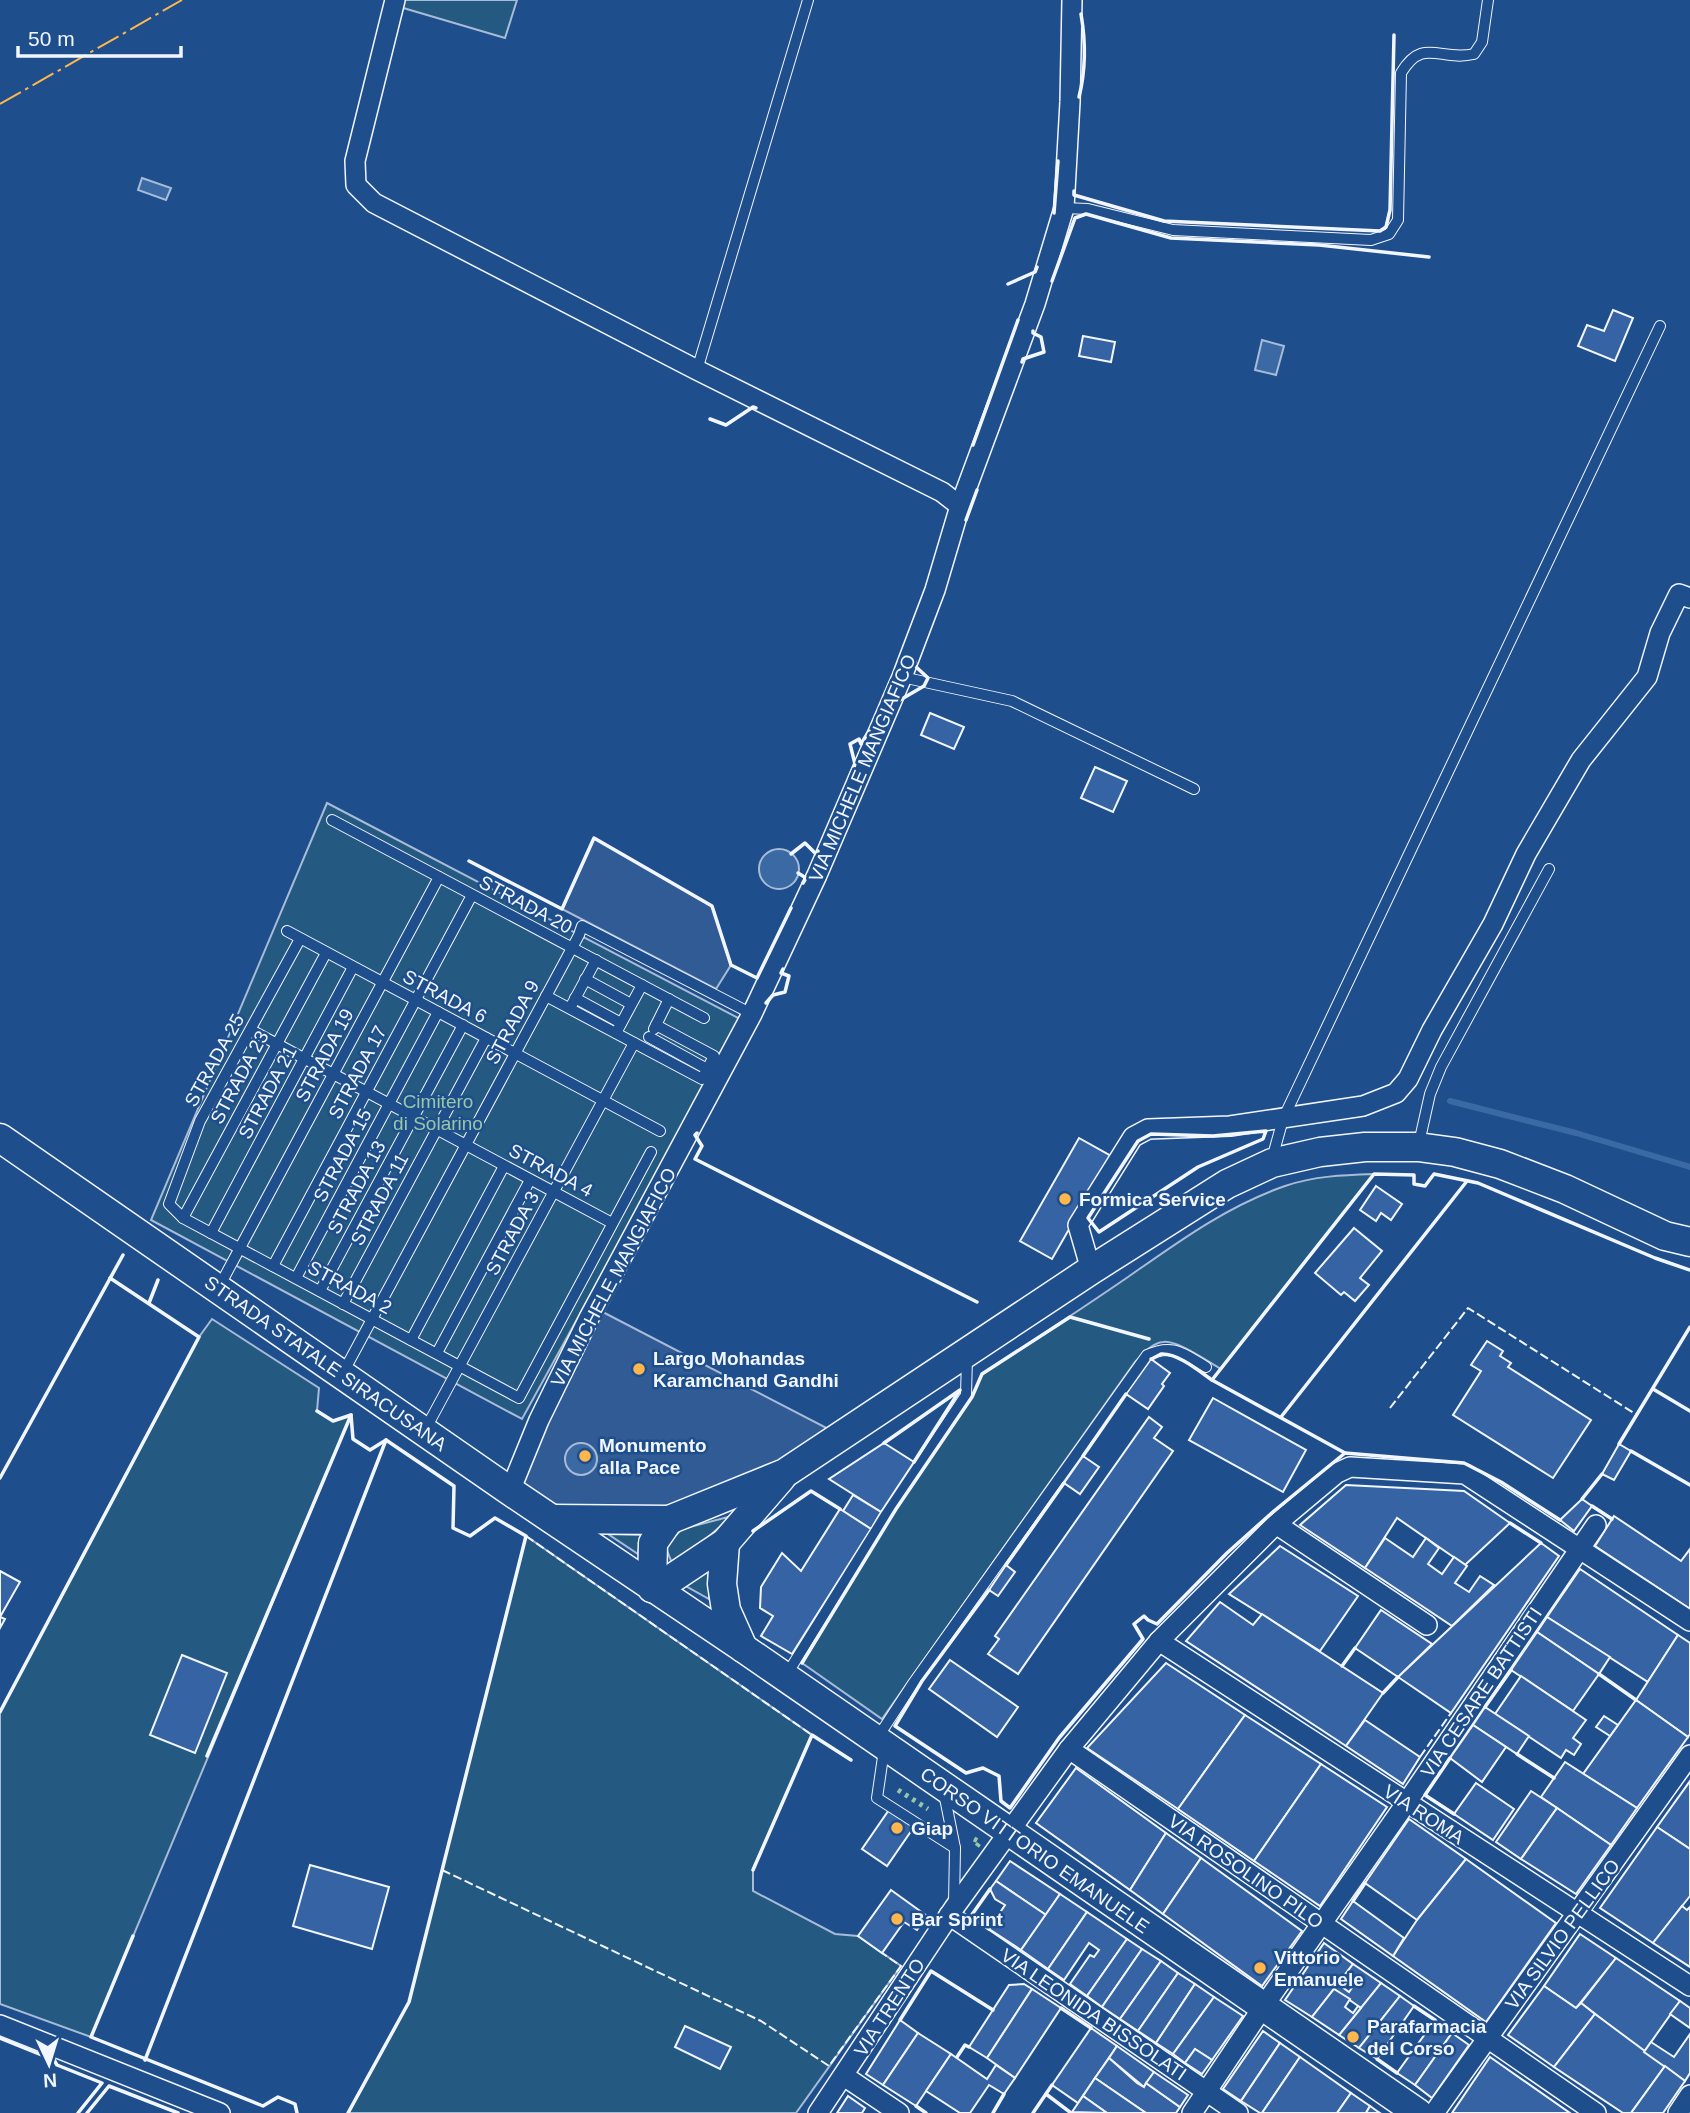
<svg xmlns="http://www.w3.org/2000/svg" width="1690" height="2113" viewBox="0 0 1690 2113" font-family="Arial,sans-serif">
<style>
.green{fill:#245a82;stroke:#a8bbd7;stroke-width:2}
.parking{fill:#305b95;stroke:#a8bbd7;stroke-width:2}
.water{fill:#3b69a3;stroke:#a8bbd7;stroke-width:2}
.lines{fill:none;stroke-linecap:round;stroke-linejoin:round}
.stream{stroke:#3b69a3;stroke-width:6}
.building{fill:#3563a3;stroke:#f2f6ff;stroke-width:2}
.lane-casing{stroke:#f2f6ff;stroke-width:12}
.street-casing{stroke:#f2f6ff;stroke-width:22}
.secondary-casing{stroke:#f2f6ff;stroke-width:31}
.lane{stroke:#1f4e8c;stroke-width:10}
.street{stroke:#1f4e8c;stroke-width:19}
.secondary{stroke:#1f4e8c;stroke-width:28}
.hedge{stroke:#97c8a6;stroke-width:5;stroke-dasharray:3.5 5;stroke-linecap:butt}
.fence{stroke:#f2f6ff;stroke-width:2;stroke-dasharray:9 3.5;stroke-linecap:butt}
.wall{stroke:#f2f6ff;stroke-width:3.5}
.power{stroke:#ffb74d;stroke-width:2;stroke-dasharray:24 5 3.5 5;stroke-linecap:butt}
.poi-dot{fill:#ffb74d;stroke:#1f4e8c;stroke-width:2.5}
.labels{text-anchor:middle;stroke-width:5;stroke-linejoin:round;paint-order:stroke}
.street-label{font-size:19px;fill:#f2f6ff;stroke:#1f4e8c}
.park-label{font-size:19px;fill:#97c8a6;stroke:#1f4e8c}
.poi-label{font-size:19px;font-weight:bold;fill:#f2f6ff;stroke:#1f4e8c;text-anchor:start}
</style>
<rect width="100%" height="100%" fill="#1f4e8c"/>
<g class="green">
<polygon points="402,0 517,0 505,38 400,7"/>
<polygon points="327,803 742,1020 522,1419 151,1220"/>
<path d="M 1374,1174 L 1221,1369 C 1207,1361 1178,1340 1163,1342 C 1152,1343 1143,1354 1135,1362 L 882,1719 L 802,1663 L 896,1509 L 972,1397 L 982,1374 C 1031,1342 1080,1310 1128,1277 C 1178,1242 1227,1206 1285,1186 C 1314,1176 1344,1175 1374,1174 Z"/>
<polygon points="212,1319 319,1388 317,1411 333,1421 351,1415 91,2037 0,2004 0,1712 199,1337"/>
<polygon points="732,1516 681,1561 672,1563 665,1546 682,1529"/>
<polygon points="608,1534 647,1535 640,1541 638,1554"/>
<polygon points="526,1536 812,1735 753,1869 753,1891 835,1934 858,1936 901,1966 796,2113 348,2113 409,2002"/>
<polygon points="709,1566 709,1599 684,1585"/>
</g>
<g class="parking">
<polygon points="594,838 712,906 731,965 716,989 562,909"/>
<polygon points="595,1308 842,1436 669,1520 552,1519 510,1491"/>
</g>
<g class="water">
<polygon points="142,178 171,188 166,200 138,190"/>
<polygon points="1262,340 1284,346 1276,375 1255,370"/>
<circle cx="779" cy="869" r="20"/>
<circle cx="581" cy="1459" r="16"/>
</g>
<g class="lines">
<polyline class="stream" points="1450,1101 1576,1133 1690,1167"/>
</g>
<g class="building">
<polygon points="1613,310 1633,318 1615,361 1578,346 1587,325 1604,331"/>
<polygon points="1083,336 1115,342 1111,362 1079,356"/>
<polygon points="930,713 964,727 954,749 921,735"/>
<polygon points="1095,767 1127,781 1113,812 1081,798"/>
<polygon points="1079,1138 1111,1156 1052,1259 1020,1241"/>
<polygon points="1376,1186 1402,1204 1391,1220 1381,1213 1376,1221 1360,1210"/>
<polygon points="1354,1228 1382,1251 1360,1278 1369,1285 1355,1301 1344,1292 1341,1295 1315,1273"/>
<polygon points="1487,1341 1503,1351 1500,1356 1511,1363 1508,1367 1591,1420 1553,1478 1453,1415 1481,1371 1471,1365"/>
<polygon points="1151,1359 1170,1373 1162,1384 1164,1386 1148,1409 1126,1394"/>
<polygon points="1213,1398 1306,1450 1283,1492 1189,1440"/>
<polygon points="1149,1417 1162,1427 1154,1438 1173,1451 1018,1674 988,1654 999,1639 995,1636"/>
<polygon points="884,1443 914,1462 881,1512 829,1479"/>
<polygon points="1619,1444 1631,1451 1614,1480 1602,1474"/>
<polygon points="1083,1456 1099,1467 1080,1494 1064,1483"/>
<polygon points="1346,1485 1464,1491 1510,1523 1465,1565 1397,1518 1365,1568 1300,1525"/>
<polygon points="853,1495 881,1512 871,1529 843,1511"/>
<polygon points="1582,1499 1592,1506 1574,1531 1560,1520"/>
<polygon points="840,1509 871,1529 792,1654 761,1636 773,1616 760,1608 761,1587 782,1553 801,1571"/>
<polygon points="1614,1516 1681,1561 1690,1549 1690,1609 1595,1546"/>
<polygon points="1385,1538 1413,1557 1426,1538 1439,1548 1428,1564 1442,1574 1454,1557 1467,1566 1455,1583 1469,1592 1480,1576 1494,1585 1452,1626 1365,1568"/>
<polygon points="1541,1543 1559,1556 1451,1713 1398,1677"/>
<polygon points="1280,1546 1358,1596 1320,1651 1229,1594"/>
<polygon points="1006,1565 1015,1572 998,1596 989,1590"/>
<polygon points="1580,1569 1678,1635 1648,1682 1547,1617"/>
<polygon points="0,1571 20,1582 0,1617 5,1619 0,1628"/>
<polygon points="1220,1602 1253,1625 1262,1614 1383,1693 1346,1746 1186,1641"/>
<polygon points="1381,1610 1432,1644 1398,1677 1355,1648"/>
<polygon points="1547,1617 1610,1657 1599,1674 1537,1632"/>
<polygon points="1537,1632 1599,1674 1573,1711 1511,1670"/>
<polygon points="1678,1635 1690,1643 1690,1734 1688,1737 1636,1700"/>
<polygon points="182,1655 227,1673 195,1753 150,1735"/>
<polygon points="950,1660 1018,1707 997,1737 929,1689"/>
<polygon points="1166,1663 1245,1715 1178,1809 1087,1748"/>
<polygon points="1521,1676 1586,1720 1573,1738 1581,1744 1574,1755 1566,1750 1561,1758 1495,1714"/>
<polygon points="1636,1700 1688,1737 1637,1808 1583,1774"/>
<polygon points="1485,1707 1529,1736 1517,1754 1473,1725"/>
<polygon points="1245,1715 1321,1764 1254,1861 1178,1809"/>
<polygon points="1604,1716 1618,1725 1610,1736 1596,1727"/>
<polygon points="1365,1720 1420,1757 1403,1784 1346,1746"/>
<polygon points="1473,1725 1506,1747 1482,1782 1450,1758"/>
<polygon points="1565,1762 1637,1808 1611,1845 1541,1797"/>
<polygon points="1321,1764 1387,1807 1320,1906 1254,1861"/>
<polygon points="1076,1768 1166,1833 1130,1890 1036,1823"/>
<polygon points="1690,1781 1690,1849 1657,1827"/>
<polygon points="1476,1783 1514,1809 1493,1840 1454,1814"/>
<polygon points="1531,1791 1557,1808 1521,1859 1496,1842"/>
<polygon points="891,1807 916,1824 887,1866 862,1849"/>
<polygon points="1557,1808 1611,1845 1576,1894 1521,1859"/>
<polygon points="1409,1819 1466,1859 1417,1920 1365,1883"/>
<polygon points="1657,1827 1690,1849 1690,1896 1653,1943 1600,1908"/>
<polygon points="1166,1833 1201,1858 1163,1914 1130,1890"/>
<polygon points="1201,1858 1302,1931 1262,1986 1163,1914"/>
<polygon points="1466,1859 1556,1923 1486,2022 1393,1956 1417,1920"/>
<polygon points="1010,1861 1060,1894 1046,1915 996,1881"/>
<polygon points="310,1865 389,1887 372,1949 293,1926"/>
<polygon points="996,1881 1046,1915 1021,1950 989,1929 1005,1905 995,1899 990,1889"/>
<polygon points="891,1890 927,1916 917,1930 904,1922 882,1953 858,1936"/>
<polygon points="1060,1894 1087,1912 1048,1969 1021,1950"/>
<polygon points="1353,1901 1404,1938 1393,1956 1341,1919"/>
<polygon points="1682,1906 1687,1910 1690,1907 1690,1967 1653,1943"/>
<polygon points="1087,1912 1127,1939 1087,1996 1070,1984 1090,1955 1094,1957 1099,1950 1089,1943 1064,1980 1048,1969"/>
<polygon points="1580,1934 1616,1958 1576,2008 1544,1986"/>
<polygon points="1127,1939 1142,1949 1102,2007 1087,1996"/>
<polygon points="1324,1943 1353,1964 1312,2017 1285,2000"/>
<polygon points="1142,1949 1161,1961 1120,2019 1102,2007"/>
<polygon points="1616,1958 1680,2001 1644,2052 1581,2003"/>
<polygon points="1161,1961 1178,1973 1138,2031 1120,2019"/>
<polygon points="1353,1964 1381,1983 1361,2008 1334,1989 1338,1984 1349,1992 1358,1979 1347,1972"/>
<polygon points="1178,1973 1195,1984 1156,2043 1138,2031"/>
<polygon points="1381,1983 1400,1996 1359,2048 1339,2035"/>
<polygon points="1024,1984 1032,1989 987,2058 969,2047 1009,1985"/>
<polygon points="1195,1984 1214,1997 1173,2054 1156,2043"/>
<polygon points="1544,1986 1576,2008 1581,2003 1595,2014 1554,2067 1508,2035"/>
<polygon points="1032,1989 1061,2008 1015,2078 987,2058"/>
<polygon points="1334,1989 1350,1999 1345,2007 1353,2013 1358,2006 1361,2008 1339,2035 1312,2017"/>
<polygon points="1400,1996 1414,2006 1377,2059 1359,2048"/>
<polygon points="1214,1997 1243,2016 1212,2060 1195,2049 1185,2063 1173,2054"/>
<polygon points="1680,2001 1690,2008 1690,2028 1670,2014"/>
<polygon points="1595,2014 1665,2066 1631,2113 1623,2113 1554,2067"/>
<polygon points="900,2020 918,2033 883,2085 866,2074"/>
<polygon points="1435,2020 1452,2033 1415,2085 1397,2073"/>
<polygon points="685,2026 731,2047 720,2069 675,2047"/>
<polygon points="1091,2028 1117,2046 1078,2103 1052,2085"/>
<polygon points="1263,2031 1280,2043 1241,2101 1223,2089"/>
<polygon points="918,2033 951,2054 916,2106 883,2085"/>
<polygon points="1452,2033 1469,2045 1432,2098 1415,2085"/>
<polygon points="1690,2034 1690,2073 1685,2081 1644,2052 1651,2042 1674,2057"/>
<polygon points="1280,2043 1300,2057 1262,2113 1260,2113 1241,2101"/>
<polygon points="1117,2046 1154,2072 1144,2087 1109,2058"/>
<polygon points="1195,2049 1212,2060 1202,2074 1185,2063"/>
<polygon points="951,2054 987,2079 996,2065 1015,2078 1004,2094 989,2085 970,2113 960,2113 926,2091"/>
<polygon points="1300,2057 1351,2093 1337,2113 1262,2113"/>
<polygon points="1490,2057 1570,2113 1452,2113"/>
<polygon points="1109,2058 1137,2083 1144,2087 1146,2083 1180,2107 1176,2113 1146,2113 1095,2078"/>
<polygon points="1665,2066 1685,2081 1663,2113 1631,2113"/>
<polygon points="1154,2072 1188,2095 1180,2107 1146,2083"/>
<polygon points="1095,2078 1146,2113 1107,2113 1083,2096"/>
<polygon points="1351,2093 1370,2106 1366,2113 1337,2113"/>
<polygon points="848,2096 865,2108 862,2113 837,2113"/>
<polygon points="1083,2096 1107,2113 1072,2112"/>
<polygon points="1370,2106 1377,2111 1380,2113 1366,2113"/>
</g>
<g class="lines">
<g class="lane-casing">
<g id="lane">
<path d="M 1064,208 L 1088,209 L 1173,230 L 1371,240 L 1389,234 L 1398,220 L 1401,73 C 1423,36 1440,62 1474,54 L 1482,42 L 1488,0"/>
<polyline points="697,370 808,0"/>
<polyline points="902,677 1012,701 1194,789"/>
<polyline points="332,820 704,1018"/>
<polyline points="287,931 660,1131"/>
<polyline points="300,939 200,1121 169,1204 183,1218 519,1398 651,1152"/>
<polyline points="585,979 631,1004"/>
<polyline points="546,996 702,1079 714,1056 656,1025"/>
<polyline points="575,998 621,1023"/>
<polyline points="570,1008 596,960"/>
<polyline points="654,1029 669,999"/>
<polyline points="251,1030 612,1223"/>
<polyline points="616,1033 642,985"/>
<polyline points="649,1037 707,1069"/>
<polyline points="1419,1143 1430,1094 1441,1067 1549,869"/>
<polyline points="1272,1159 1283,1119 1660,326"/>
<polyline points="183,1218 326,953"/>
<polyline points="211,1233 353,967"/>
<polyline points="273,1266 472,895"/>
<polyline points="296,1278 438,1012"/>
<polyline points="219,1287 439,877"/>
<polyline points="320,1291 463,1025"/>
<polyline points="343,1304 486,1038"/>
<polyline points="411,1340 504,1166"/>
<polyline points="437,1353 530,1180"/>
<polyline points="344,1371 579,935 582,926 752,1014"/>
<polyline points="425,1430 634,1043"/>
<polyline points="787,1674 886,1515 966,1395 967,1357"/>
<path d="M 878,1737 L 912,1685 L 1147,1355 C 1173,1343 1184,1354 1206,1367"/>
<polyline points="884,1750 877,1798 955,1848"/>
<polyline points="944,1793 955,1848 954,1903"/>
</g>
</g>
<g class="street-casing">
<g id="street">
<polyline points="395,0 355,161 356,185 374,203 697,370 942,492 960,506"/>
<polyline points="1091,1270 1078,1225 1133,1137 1148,1129 1230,1126 1363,1106 1396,1093 1408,1079 1432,1030 1493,924 1526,854 1581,760 1647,677 1660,633 1679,594 1690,598"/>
<polyline points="510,1491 539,1420 589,1318 752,1014 817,875 902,677 935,590 960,506 1035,304 1064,208 1070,102 1072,0"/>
<polyline points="1276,1524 1427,1625"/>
<polyline points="1159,1641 1690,1986"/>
<polyline points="1069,1749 1596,2113"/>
<polyline points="949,1915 1238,2113"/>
<polyline points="0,2025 220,2113"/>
<polyline points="844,2076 899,2113"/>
<polyline points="818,2113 954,1908 1069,1749 1159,1641 1276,1524 1337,1473 1350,1467 1465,1474 1690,1621"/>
<polyline points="1192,2113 1263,2007 1407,1802 1596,1525"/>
<polyline points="1434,2113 1690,1755"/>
<polyline points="1678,2113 1690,2095"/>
</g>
</g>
<g class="secondary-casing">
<g id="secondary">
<polyline points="0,1138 510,1491 743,1648 1418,2113"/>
<polyline points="552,1519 669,1520 785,1473 1091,1270 1227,1184 1272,1163 1320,1152 1365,1147 1418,1147 1455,1152 1500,1164 1565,1189 1665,1236 1690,1242"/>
<polyline points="725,1543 722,1584 726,1610 743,1648"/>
<polyline points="652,1588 674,1577 725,1543 781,1478"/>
<polyline points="652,1588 653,1543 669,1520"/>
</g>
</g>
<use href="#lane" class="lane"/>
<use href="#street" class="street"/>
<use href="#secondary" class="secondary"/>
<g class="hedge">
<polyline points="898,1790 928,1809"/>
<polyline points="974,1839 980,1842 974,1850"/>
</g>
<g class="fence">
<polyline points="1390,1408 1468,1308 1637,1415"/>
<polyline points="526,1536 812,1735"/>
<polyline points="1420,1757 1451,1713"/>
<polyline points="442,1870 761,2021 829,2066 901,1966 882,1953"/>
</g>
<g class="wall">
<path d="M 1079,97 C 1086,69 1086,43 1081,14"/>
<polyline points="1074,191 1074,195 1164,221 1380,231 1386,227 1390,210 1394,35"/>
<polyline points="1054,213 1058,161"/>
<polyline points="1052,281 1075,218 1086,214 1171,238 1319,245 1429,257"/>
<polyline points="1008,284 1035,272 1037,267"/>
<polyline points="1022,362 1023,359 1044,352 1041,337 1033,333 1033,331"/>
<polyline points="710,419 726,425 753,407 756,408"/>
<polyline points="973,445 1018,320"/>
<polyline points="966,520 977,490"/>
<polyline points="900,700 924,686 928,678 914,665 915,662"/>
<polyline points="854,767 855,764 850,744 859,739 861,744 869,731"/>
<polyline points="791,854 805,843 817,855 818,851"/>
<polyline points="469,861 562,909 594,838 712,906 731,965 757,978 791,908"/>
<polyline points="798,873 806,878 803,883"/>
<polyline points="766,1003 773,995 785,992 789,976 781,973 783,969"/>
<polygon points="1266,1131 1263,1139 1198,1167 1099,1232 1088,1218 1138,1141 1151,1134 1213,1136"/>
<polyline points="697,1133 695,1135 702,1146 695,1159 977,1302"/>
<polyline points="149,1303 158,1280"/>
<path d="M 1151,1359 C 1152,1359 1161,1354 1161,1354 C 1178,1353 1199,1371 1212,1380 L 1345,1453"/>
<polyline points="1212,1380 1374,1174 1414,1175 1414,1184 1425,1186 1434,1174 1478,1183 1655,1258 1690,1270"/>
<polyline points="1653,1389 1690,1411"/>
<polyline points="1281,1417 1467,1181"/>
<polyline points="884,1443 960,1390 914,1462"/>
<polyline points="1619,1444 1690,1327"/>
<polyline points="1631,1451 1690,1485"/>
<polyline points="1083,1456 1126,1394"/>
<polyline points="0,1478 123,1255"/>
<polyline points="1582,1499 1602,1474"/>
<polyline points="1592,1506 1612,1519"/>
<polyline points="1510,1523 1541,1543"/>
<polyline points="753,1531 811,1491 840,1509"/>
<polyline points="1006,1565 1064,1483"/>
<polyline points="989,1590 922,1681 895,1726 966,1773 983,1768 999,1776 1001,1801 1010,1808 1059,1738 1143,1639 1134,1624 1144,1616 1148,1620 1157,1624 1227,1553 1274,1511 1345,1453 1464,1463 1501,1482 1560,1520"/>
<polyline points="802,1663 896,1509 972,1397 982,1374 1070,1317 1149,1339"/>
<polyline points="1342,1666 1355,1648"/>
<polyline points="1599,1674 1636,1700"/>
<polyline points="1383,1693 1398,1677"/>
<polyline points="1485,1707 1511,1670"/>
<polyline points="0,1712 199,1337 110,1278"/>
<polyline points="1517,1754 1554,1778"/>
<polyline points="207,1756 351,1415 333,1421 317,1411"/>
<polyline points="1450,1758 1425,1795 1454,1814"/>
<polyline points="753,1870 812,1735 851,1760"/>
<polyline points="1353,1901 1365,1883"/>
<polyline points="989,1929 971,1916 990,1889"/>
<polyline points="133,1936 91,2037 263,2106 278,2097 295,2104 297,2113"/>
<polyline points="1414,2006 1435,2020"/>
<polyline points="1061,2008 1091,2028"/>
<polyline points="900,2020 931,1971 993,2010"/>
<polyline points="0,2038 54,2060 57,2065 102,2083 78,2113"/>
<polyline points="957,2057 965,2045 969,2047"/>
<polyline points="1377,2059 1397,2073"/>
<polyline points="145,2060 386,1440"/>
<polyline points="1046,2094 1071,2113"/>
<polyline points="916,2106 926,2113"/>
<polyline points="87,2113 109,2086 178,2113"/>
<polyline points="348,2113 409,2002 526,1536 495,1518 470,1536 453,1528 454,1486 386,1440 370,1450 353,1439 351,1415"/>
<polyline points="993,2113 1004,2094"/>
<polyline points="1033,2113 1052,2085"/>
</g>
<polyline class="power" points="0,104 182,0"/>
</g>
<g class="poi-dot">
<circle cx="1065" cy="1199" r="7"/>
<circle cx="639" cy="1369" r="7"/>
<circle cx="585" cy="1456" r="7"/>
<circle cx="897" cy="1828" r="7"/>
<circle cx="897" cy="1919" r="7"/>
<circle cx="1260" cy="1968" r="7"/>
<circle cx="1353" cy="2037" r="7"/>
</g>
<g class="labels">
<g class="street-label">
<text transform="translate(862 768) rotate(-67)" y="7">VIA MICHELE MANGIAFICO</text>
<text transform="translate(526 904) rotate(28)" y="7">STRADA 20</text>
<text transform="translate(445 996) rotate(28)" y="7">STRADA 6</text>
<text transform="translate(512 1022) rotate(-62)" y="7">STRADA 9</text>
<text transform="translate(324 1055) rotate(-62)" y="7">STRADA 19</text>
<text transform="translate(214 1060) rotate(-61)" y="7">STRADA 25</text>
<text transform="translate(357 1072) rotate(-62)" y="7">STRADA 17</text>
<text transform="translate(239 1077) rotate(-62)" y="7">STRADA 23</text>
<text transform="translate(267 1092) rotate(-62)" y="7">STRADA 21</text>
<text transform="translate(342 1155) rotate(-62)" y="7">STRADA 15</text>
<text transform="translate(551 1170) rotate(28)" y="7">STRADA 4</text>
<text transform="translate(356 1187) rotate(-62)" y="7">STRADA 13</text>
<text transform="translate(379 1199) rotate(-62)" y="7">STRADA 11</text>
<text transform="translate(512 1233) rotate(-62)" y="7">STRADA 3</text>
<text transform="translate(613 1277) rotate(-62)" y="7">VIA MICHELE MANGIAFICO</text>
<text transform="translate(350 1287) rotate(28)" y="7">STRADA 2</text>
<text transform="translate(326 1363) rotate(35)" y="7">STRADA STATALE SIRACUSANA</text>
<text transform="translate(1481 1692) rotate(-56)" y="7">VIA CESARE BATTISTI</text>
<text transform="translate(1424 1814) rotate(33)" y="7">VIA ROMA</text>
<text transform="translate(1035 1850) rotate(35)" y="7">CORSO VITTORIO EMANUELE</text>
<text transform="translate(1246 1871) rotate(35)" y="7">VIA ROSOLINO PILO</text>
<text transform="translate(1562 1934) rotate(-54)" y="7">VIA SILVIO PELLICO</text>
<text transform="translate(889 2007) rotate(-57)" y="7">VIA TRENTO</text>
<text transform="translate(1094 2014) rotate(34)" y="7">VIA LEONIDA BISSOLATI</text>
</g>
<g class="park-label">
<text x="438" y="1108">Cimitero<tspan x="438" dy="22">di Solarino</tspan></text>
</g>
<g class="poi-label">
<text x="1079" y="1206">Formica Service</text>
<text x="653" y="1365">Largo Mohandas<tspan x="653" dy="22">Karamchand Gandhi</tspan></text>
<text x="599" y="1452">Monumento<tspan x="599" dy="22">alla Pace</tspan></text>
<text x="911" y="1835">Giap</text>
<text x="911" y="1926">Bar Sprint</text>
<text x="1274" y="1964">Vittorio<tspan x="1274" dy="22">Emanuele</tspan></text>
<text x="1367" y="2033">Parafarmacia<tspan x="1367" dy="22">del Corso</tspan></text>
</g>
</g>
<g transform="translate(49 2064) rotate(176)" stroke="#1f4e8c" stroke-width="5" paint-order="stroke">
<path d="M0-5L12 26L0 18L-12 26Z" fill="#f2f6ff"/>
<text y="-10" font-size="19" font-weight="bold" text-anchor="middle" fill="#f2f6ff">N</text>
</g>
<path d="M18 46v10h163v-10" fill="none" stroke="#f2f6ff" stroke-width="3.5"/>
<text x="28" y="46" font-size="21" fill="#f2f6ff" stroke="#1f4e8c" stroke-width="5" paint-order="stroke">50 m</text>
</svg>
